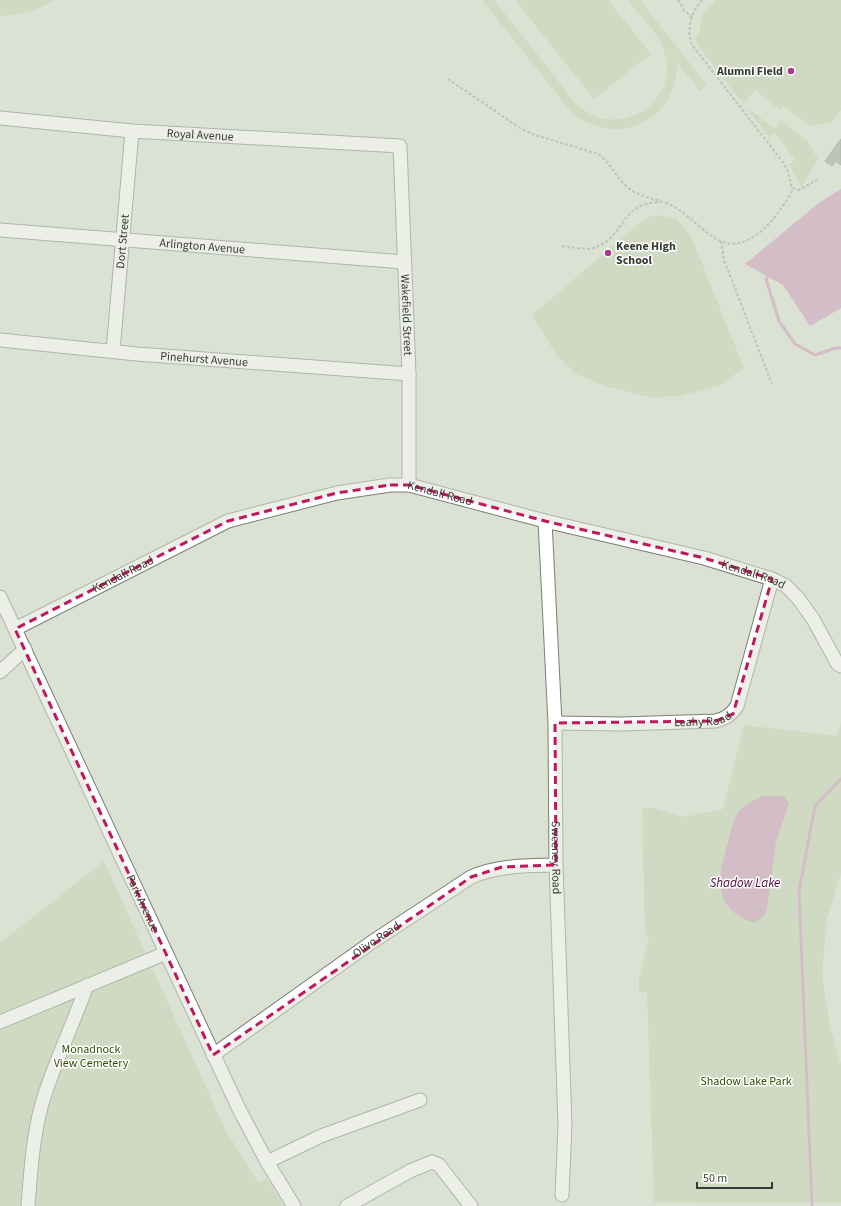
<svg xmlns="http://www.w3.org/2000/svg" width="841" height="1206" viewBox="0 0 841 1206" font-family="'Source Sans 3',sans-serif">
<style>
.green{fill:#c3d1ad}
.water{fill:#c991b8}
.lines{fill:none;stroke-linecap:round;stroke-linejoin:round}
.stream{stroke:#c991b8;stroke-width:3}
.building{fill:#9ca294;stroke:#7f8477}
.minor-casing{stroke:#7a8073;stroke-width:15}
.path{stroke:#9ca096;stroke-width:2;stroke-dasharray:3 2;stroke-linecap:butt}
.minor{stroke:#fff;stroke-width:13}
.marked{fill:none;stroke:#c2185b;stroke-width:3;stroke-dasharray:8 5;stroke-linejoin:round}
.poi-dot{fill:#ab3790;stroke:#fff;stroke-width:1.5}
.labels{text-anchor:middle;stroke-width:3;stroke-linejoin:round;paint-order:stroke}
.poi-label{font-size:12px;font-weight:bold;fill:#393b35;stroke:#fff;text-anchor:end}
.street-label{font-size:12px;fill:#393b35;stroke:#fff}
.park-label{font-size:12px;fill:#384b05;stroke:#fff}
.water-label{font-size:13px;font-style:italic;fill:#4f0c41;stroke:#fff}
</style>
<rect width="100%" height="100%" fill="#dbe1d3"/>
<g class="green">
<path d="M 0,0 L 55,0 C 39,11 20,14 0,16 Z"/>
<path d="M 482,0 L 494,0 C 514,25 533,49 553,74 C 563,87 573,104 587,112 C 625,135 675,102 666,58 C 662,36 641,17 628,0 L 640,0 L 707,85 L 700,91 L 677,62 C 677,121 619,149 572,113 Z"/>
<polygon points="515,0 608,0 651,54 594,99"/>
<polygon points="716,0 841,0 841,110 832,122 810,126 783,106 780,110 755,90 743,104 699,47 695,37 699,35 702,15"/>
<polygon points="745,106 774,128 781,120 808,142 818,159 803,185 801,186 789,164 795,160 775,133 769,137"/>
<polygon points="656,215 676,218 691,236 744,368 720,385 680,396 649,397 608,387 576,374 557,356 532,315 636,226 648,217"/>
<polygon points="841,723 841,874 827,919 822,974 830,1027 841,1065 841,1203 654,1202 647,992 639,992 639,979 649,935 645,935 642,808 654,808 684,817 723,809 744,725 837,736"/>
<polygon points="104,861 226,1131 259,1183 267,1179 284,1206 0,1206 0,943"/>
</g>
<g class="water">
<polygon points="841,189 841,308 810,326 783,285 745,264 820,202"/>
<path d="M 763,796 L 784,796 L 789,804 L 776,841 L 767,909 L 764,916 L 753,923 C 711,907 718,877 728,842 C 731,830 733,817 742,808 C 747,803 756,799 763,796 Z"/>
</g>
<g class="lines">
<g class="stream">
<polyline points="770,274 766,279 779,321 795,344 815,355 835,348 841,348"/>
<polyline points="812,1206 799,891 815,806 841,779"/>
</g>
</g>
<polygon class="building" points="841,139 841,165 836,161 832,166 825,161"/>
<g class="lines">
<g class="minor-casing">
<g id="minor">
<path id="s1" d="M 0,118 L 132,131 L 400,146 L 409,374 L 409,485"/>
<path id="s2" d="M 0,230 L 404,262"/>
<path id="s3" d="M 0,340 L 137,354 L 409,374"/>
<path id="s4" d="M 113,351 L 132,131"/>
<path id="s5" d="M 545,521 L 555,723 L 556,865 L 565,1125 L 562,1195"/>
<path id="s6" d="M 0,597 L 239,1109 L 267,1162 L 294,1206"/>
<path id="s7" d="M 15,629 L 228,521 L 337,493 L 390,485 L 409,485 L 545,521 L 704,558 L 772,579 L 786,586 L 798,598 L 813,619 L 837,663 L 841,666"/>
<polyline points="0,672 25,649"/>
<path id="s8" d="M 555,723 L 622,724 L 716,721 C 726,718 731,715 737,706 L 772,579"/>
<polyline points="0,1022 166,953"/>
<path id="s9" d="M 213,1055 L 372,942 L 471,877 C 498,865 527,866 556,865"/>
<polyline points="267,1162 321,1136 420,1100"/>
<path d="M 28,1206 C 31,1168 33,1130 45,1094 C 57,1057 74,1022 87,985"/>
<polyline points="347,1206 410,1171 432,1162 439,1165 471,1206"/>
</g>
</g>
<g class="path">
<polyline points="678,0 684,10 692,17"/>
<path d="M 702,0 C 691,12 686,29 692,45 L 782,161 L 787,169 L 792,188 L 799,190 L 817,180"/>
<path d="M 448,79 L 520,128 L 532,134 L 598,154 C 611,163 617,180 631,190 C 644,199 662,199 676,208 C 691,217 704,233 720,241 C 751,255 781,212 793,189"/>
<polyline points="721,241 724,260 772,384"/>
<path d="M 562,246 C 572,247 587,251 596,247 C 627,235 618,204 660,202"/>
</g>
<use href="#minor" class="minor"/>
</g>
<path d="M0 0H841V1206H0ZM 390,485 L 409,485 L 545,521 L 704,558 L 772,579 L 733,714 L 716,721 L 555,723 L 556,865 L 502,867 L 471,877 L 213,1055 L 15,629 L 228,521 L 337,493 Z" fill="#dbe1d3" fill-opacity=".55" fill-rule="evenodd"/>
<path class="marked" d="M 390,485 L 409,485 L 545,521 L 704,558 L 772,579 L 733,714 L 716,721 L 555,723 L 556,865 L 502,867 L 471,877 L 213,1055 L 15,629 L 228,521 L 337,493 Z"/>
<g class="poi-dot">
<circle cx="791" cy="71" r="4"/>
<circle cx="608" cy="253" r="4"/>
</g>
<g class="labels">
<g class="poi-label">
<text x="783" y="75">Alumni Field</text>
<text x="616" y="250" text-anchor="start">Keene High<tspan x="616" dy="14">School</tspan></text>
</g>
<g class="street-label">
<text dy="4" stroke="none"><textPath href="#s1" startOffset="201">Royal Avenue</textPath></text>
<text dy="4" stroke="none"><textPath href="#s4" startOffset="110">Dort Street</textPath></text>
<text dy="4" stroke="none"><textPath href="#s2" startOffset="203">Arlington Avenue</textPath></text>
<text dy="4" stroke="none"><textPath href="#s1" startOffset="570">Wakefield Street</textPath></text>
<text dy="4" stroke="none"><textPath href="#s3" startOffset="205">Pinehurst Avenue</textPath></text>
<text dy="4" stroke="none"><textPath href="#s7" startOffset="456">Kendall Road</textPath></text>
<text dy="4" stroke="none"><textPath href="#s7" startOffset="121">Kendall Road</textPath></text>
<text dy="4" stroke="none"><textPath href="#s7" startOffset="780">Kendall Road</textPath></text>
<text dy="4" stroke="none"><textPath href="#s8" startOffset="148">Leahy Road</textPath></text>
<text dy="4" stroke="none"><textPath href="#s5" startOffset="337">Sweeney Road</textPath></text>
<text dy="4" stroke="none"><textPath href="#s6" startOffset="338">Park Avenue</textPath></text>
<text dy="4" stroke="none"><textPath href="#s9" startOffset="200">Olivo Road</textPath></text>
</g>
<g class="park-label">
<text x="91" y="1053">Monadnock<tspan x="91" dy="14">View Cemetery</tspan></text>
<text x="746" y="1085">Shadow Lake Park</text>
</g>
<g class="water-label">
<text x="745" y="887">Shadow Lake</text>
</g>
</g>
<path d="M697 1182v6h75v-6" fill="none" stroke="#393b35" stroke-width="2"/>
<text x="703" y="1182" font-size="12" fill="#393b35" stroke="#ffffff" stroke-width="3" paint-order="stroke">50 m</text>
</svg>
